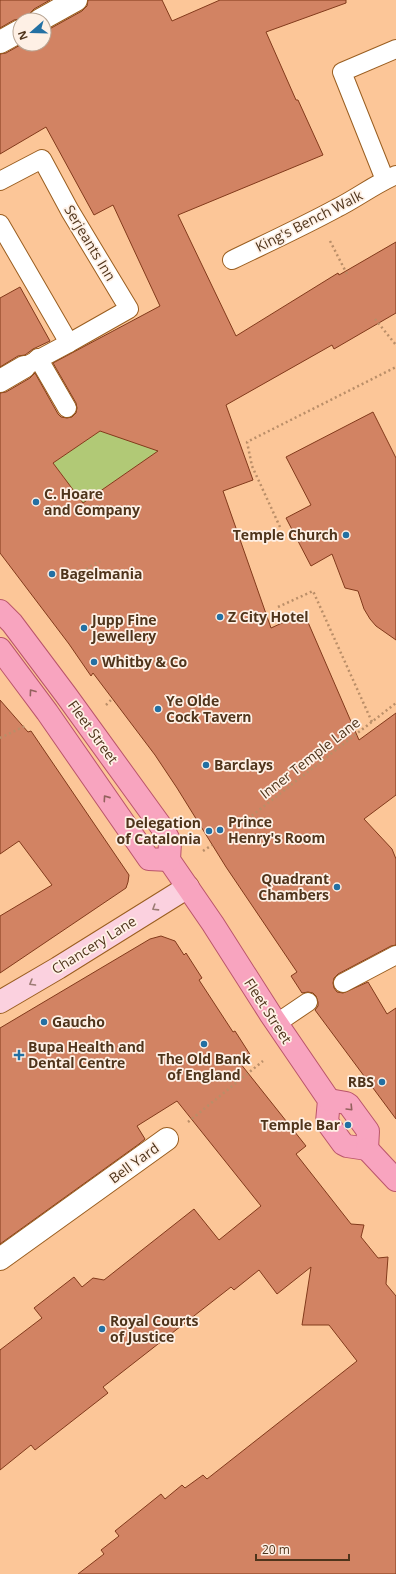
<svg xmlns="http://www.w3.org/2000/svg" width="396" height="1574" viewBox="0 0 396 1574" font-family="'Open Sans',sans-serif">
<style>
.green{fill:#b1c976}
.building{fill:#d28363;stroke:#823a1b;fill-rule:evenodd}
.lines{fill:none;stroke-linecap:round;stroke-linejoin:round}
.lane-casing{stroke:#9a5e20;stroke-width:20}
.street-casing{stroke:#9a5e20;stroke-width:24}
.secondary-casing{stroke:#9a5e20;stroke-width:24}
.primary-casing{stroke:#ba556a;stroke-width:24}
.path{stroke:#ba8e68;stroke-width:2.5;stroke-dasharray:2 3;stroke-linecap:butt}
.lane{stroke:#fff;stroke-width:18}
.street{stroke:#fff;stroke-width:22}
.secondary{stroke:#fbd1df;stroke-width:22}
.primary{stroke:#f8a4bf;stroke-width:22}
.oneway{stroke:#93615d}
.oneway2{stroke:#9c7b73}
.poi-dot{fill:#2370a3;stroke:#fef0e5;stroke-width:1.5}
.labels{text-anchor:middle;stroke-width:3.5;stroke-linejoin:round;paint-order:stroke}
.street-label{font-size:14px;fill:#4f341b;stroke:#fef0e5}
.poi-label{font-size:14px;font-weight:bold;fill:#4f341b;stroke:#fef0e5;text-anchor:start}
</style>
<rect width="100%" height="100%" fill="#fcc698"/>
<polygon class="green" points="100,431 109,434 116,433 166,446 97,493 79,511 65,493 66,480 53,463"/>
<g class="building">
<polygon points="0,0 50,0 34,9 29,14 28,20 20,19 14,20 0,28"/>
<path d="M 88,0 L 162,0 L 172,21 L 220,0 L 346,0 L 346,3 L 266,32 L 296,100 L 298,100 L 323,155 L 178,215 L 236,336 L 338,273 L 339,275 L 396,242 L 396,313 L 334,349 L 332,345 L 226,405 L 253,480 L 223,491 L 271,628 L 304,613 L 359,740 L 396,713 L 396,795 L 364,819 L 392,849 L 396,859 L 396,945 L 391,946 L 338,974 L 334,978 L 333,983 L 334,988 L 337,992 L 343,993 L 368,982 L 387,1014 L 396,1008 L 396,1119 L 315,1010 L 318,1006 L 318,1002 L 316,996 L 313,993 L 308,992 L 302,993 L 291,976 L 297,972 L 226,867 L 177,788 L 155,755 L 93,673 L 91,676 L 69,644 L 0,553 L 0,393 L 6,392 L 30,378 L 35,373 L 58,414 L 61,417 L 67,418 L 72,417 L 76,413 L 77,408 L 76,403 L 53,363 L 160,306 L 113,205 L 94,215 L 46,127 L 0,154 L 0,54 L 6,53 L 22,44 L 44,44 L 44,32 L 82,11 L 87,6 ZM 100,431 L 158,451 L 83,503 L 53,463 Z"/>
<polygon points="20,287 50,341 33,349 25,355 18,356 0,367 0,298"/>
<polygon points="373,412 396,458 396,640 376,626 370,619 364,609 358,591 345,588 332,554 311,566 286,518 311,505 286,457"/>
<polygon points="0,700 28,732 31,731 129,875 128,882 126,888 0,973 0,916 52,885 19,841 0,854"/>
<polygon points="161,936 175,941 184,955 186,953 202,978 199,980 233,1032 235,1031 251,1056 240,1063 306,1146 296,1154 351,1224 364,1225 361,1237 378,1258 388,1257 386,1284 396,1296 396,1574 78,1574 104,1554 101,1550 119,1536 115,1531 161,1494 165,1499 182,1485 185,1488 203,1475 207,1479 357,1361 329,1325 302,1325 311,1267 277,1294 259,1270 234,1290 231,1287 103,1387 108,1393 35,1450 31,1445 0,1470 0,1350 42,1318 34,1308 74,1277 82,1287 93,1278 104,1280 194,1209 219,1240 261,1206 177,1101 137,1126 145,1139 139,1144 0,1244 0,1028 150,939"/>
</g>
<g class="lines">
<g class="lane-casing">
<g id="lane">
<polyline points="385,180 342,72 396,49"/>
<polyline points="0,181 42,159 70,211 129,309 69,343 24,367"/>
<polyline points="0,224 69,343"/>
<path d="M 232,260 C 267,243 302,227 337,208 C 357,198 375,184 396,175"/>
<polyline points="38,358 67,408"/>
<polyline points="343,983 396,955"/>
<polyline points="277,1023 308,1002"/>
</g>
</g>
<g class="street-casing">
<g id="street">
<polyline points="40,20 76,0"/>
<polyline points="0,42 20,31"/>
<polyline points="0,381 24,367"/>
<polyline points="0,1259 167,1139"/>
</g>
</g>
<g class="secondary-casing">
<polyline id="secondary" points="0,1002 58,968 188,887"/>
</g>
<g class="primary-casing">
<g id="primary">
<polyline points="0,611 12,623 66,695 163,829 170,842 169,860 213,924 271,1015 329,1100 327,1122 343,1144 347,1146 367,1149"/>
<polyline points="0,649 47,712 149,859 169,860"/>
<polyline points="329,1100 346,1103 349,1105 368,1131 367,1149"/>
<polyline points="367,1149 396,1180"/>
</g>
</g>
<g class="path">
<polyline points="330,241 348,276"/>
<polyline points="375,319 396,345"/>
<polyline points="280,527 252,466 247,442 396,367"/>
<polyline points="86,569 100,561"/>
<polyline points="278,607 313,591 372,722"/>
<polyline points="161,664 171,657"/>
<polyline points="106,705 112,699"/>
<polyline points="0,738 25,726"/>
<polyline points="236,828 396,703"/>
<polyline points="203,851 212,845"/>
<polyline points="188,1122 263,1061"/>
</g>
<use href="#lane" class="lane"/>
<use href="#street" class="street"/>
<use href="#secondary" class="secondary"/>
<use href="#primary" class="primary"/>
</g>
<defs><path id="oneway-chevron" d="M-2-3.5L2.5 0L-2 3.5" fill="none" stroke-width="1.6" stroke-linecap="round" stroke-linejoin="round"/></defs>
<g class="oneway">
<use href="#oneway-chevron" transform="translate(32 692) rotate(-126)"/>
<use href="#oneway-chevron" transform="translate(106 798) rotate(-125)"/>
<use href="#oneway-chevron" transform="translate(350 1108) rotate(46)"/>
</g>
<g class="oneway2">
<use href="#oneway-chevron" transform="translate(155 908) rotate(148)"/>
<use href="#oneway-chevron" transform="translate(32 983) rotate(150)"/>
</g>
<g class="poi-dot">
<circle cx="36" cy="502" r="4"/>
<circle cx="346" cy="535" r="4"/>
<circle cx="52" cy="574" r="4"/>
<circle cx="220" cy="617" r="4"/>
<circle cx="84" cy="628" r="4"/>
<circle cx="94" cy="662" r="4"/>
<circle cx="158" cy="709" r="4"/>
<circle cx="206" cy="765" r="4"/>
<circle cx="220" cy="830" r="4"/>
<circle cx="209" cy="831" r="4"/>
<circle cx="337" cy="887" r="4"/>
<circle cx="44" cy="1022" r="4"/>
<circle cx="204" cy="1044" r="4"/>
<path d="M17 1049h4v4h4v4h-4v4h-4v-4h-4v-4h4z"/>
<circle cx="382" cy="1082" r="4"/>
<circle cx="348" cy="1125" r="4"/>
<circle cx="102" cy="1329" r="4"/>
</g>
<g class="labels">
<g class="street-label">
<text transform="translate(309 221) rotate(-27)" y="5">King's Bench Walk</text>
<text transform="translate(90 243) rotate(59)" y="5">Serjeants Inn</text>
<text transform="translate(93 732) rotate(54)" y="5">Fleet Street</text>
<text transform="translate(310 758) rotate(-38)" y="5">Inner Temple Lane</text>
<text transform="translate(94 945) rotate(-32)" y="5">Chancery Lane</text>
<text transform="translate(268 1011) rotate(57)" y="5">Fleet Street</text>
<text transform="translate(134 1163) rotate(-36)" y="5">Bell Yard</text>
</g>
<g class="poi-label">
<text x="44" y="499">C. Hoare<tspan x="44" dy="16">and Company</tspan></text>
<text x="338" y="540" text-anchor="end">Temple Church</text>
<text x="60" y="579">Bagelmania</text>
<text x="228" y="622">Z City Hotel</text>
<text x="92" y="625">Jupp Fine<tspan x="92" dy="16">Jewellery</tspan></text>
<text x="102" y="667">Whitby &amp; Co</text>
<text x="166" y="706">Ye Olde<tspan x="166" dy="16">Cock Tavern</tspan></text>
<text x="214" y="770">Barclays</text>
<text x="228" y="827">Prince<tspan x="228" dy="16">Henry's Room</tspan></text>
<text x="201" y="828" text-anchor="end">Delegation<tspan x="201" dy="16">of Catalonia</tspan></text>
<text x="329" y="884" text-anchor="end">Quadrant<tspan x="329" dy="16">Chambers</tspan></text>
<text x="52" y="1027">Gaucho</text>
<text x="28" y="1052">Bupa Health and<tspan x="28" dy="16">Dental Centre</tspan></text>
<text x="204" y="1064" text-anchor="middle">The Old Bank<tspan x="204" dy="16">of England</tspan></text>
<text x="374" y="1087" text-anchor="end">RBS</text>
<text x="340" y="1130" text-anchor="end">Temple Bar</text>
<text x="110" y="1326">Royal Courts<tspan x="110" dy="16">of Justice</tspan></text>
</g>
</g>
<g transform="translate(32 32) rotate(250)"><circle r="19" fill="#fef0e5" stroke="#b8a594"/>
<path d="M0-3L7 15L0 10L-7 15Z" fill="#2370a3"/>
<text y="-6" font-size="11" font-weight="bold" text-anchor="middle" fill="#4f341b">N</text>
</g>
<path d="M256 1554v6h93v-6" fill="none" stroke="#4f341b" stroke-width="2"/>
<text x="262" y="1554" font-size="12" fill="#4f341b" stroke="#fef0e5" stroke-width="3" paint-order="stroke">20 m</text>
</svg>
